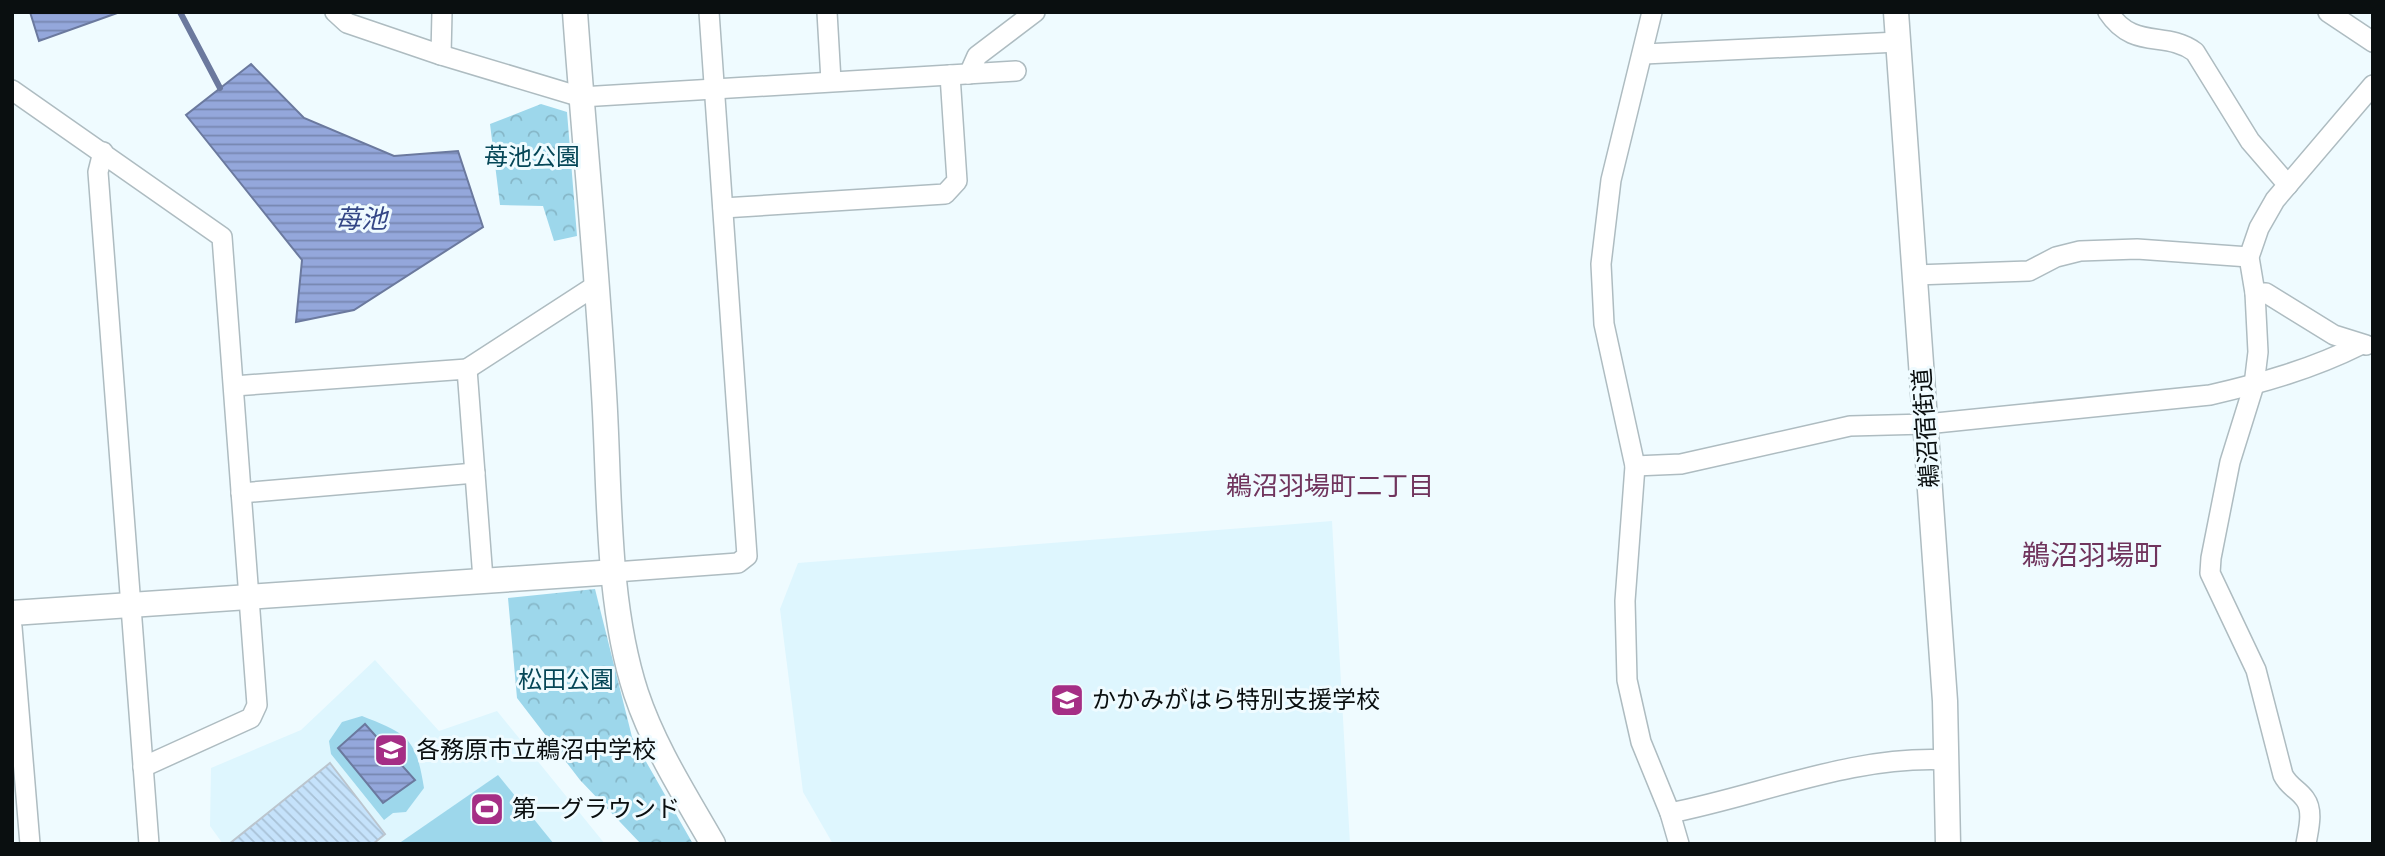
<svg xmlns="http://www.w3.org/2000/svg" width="2385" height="856" viewBox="0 0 2385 856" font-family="'Asap Condensed','Noto Sans JP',sans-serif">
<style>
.built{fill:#def6fe}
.grass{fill:#9dd7eb}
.forest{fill:url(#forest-crowns)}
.water{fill:url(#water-rules);stroke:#6b799e;stroke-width:2}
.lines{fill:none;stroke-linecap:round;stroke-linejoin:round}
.stream{stroke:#6b799e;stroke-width:6}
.building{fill:url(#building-back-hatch);stroke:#bbc5ce;stroke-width:2}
.minor-casing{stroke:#aebcc1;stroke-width:22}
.tertiary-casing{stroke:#aebcc1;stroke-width:27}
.minor{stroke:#fff;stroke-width:19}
.tertiary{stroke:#fff;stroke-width:24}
.labels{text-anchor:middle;stroke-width:6;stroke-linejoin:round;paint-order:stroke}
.park-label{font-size:24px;fill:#054657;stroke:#effbff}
.street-label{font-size:24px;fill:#0a0f10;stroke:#effbff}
.poi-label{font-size:24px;fill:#0a0f10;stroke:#effbff;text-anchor:start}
.water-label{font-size:26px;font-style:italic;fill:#344786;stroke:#effbff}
.neighbourhood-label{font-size:26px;fill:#70345d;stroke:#effbff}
.quarter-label{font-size:28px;fill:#70345d;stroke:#effbff}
</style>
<defs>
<pattern id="forest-crowns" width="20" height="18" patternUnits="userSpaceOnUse" patternTransform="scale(1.75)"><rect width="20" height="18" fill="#9dd7eb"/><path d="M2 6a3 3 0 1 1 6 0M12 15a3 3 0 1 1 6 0" fill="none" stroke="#86b7c8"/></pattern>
<pattern id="water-rules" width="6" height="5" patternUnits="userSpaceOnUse" patternTransform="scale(1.75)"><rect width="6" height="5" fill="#94a7db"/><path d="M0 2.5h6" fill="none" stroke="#7786b0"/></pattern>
<pattern id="building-back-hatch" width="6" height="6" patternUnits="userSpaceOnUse" patternTransform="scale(1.75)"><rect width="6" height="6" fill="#c5e2fb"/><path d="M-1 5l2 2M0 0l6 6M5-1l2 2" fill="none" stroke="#a8c1d6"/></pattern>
</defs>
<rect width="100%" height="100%" fill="#effbff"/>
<g class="built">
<polygon points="1332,521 1350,844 833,844 803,792 780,609 798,563"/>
<polygon points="375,660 439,731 497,711 605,844 223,844 210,826 211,768 301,730"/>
</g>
<g class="grass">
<path d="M 362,716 C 408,734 416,738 424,788 L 406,812 L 393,813 L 384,820 L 331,754 L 329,741 L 342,722 Z"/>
<polygon points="498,775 554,844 398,844"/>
</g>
<g class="forest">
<polygon points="541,104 567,112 577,236 554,241 543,206 500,205 490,124"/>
<polygon points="595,589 632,737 693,844 641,844 580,780 517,698 508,598"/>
</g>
<g class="water">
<polygon points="30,12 120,12 39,41"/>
<polygon points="251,64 304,118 394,156 458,151 483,227 354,310 296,322 302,260 186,115"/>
<polygon points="365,724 415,780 383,803 338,748"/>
</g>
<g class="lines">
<polyline class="stream" points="180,12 220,88"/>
</g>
<polygon class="building" points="330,763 385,834 373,844 229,844"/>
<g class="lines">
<g class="minor-casing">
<g id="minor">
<polyline points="335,12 347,23 441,55 581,97 1016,71"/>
<polyline points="827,12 831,81"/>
<polyline points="1652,12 1611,180 1601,264 1604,324 1635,466 1625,601 1627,680 1641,742 1670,813 1679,844"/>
<path d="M 2108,12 C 2134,51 2165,30 2195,52 L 2250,141 L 2288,185"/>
<polyline points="2328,12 2373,42"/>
<polyline points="1644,54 1898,42"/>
<polyline points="441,55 442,12"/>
<polyline points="969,74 977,56 1035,12"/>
<polyline points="12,90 222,237 257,705 251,718 143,767"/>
<polyline points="103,152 98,172 149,844"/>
<polyline points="723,208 945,194 957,181 950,75"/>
<polyline points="1915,275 2029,271 2056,257 2080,251 2137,249 2249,257"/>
<polyline points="2255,293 2266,293 2334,335 2366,345"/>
<polyline points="467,369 598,284"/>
<polyline points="234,386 467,369 483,579"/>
<path d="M 1635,466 L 1681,464 L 1850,426 L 1926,424 L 2210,395 C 2262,383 2312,369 2360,345"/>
<polyline points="241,493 475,473"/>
<polyline points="615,572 738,563 747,556 709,12"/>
<polyline points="12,627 30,844"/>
<path d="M 1670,813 C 1762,795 1852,755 1947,760"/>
<path d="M 2306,844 C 2308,831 2314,811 2305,799 C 2298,789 2289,787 2283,775 L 2256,670 L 2210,573 L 2211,558 L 2230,462 L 2254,385 L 2258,352 L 2255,293 L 2249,257 L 2259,228 L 2275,200 L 2373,85"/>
</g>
</g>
<g class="tertiary-casing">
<g id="tertiary">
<path d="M 575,12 C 584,139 597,266 604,393 C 610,489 606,601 636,693 C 654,747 685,795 713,844"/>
<polyline points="1896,12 1945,701 1948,844"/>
<polyline points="12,613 615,572"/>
</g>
</g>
<use href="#minor" class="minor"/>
<use href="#tertiary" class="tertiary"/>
</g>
<defs>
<g id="school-square" transform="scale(1.75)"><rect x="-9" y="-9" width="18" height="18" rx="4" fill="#a52e85" stroke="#effbff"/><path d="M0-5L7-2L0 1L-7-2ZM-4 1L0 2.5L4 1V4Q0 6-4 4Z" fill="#fff"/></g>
<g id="stadium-square" transform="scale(1.75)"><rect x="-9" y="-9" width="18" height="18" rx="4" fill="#a52e85" stroke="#effbff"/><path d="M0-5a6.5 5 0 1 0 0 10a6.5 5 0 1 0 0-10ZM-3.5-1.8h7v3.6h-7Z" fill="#fff"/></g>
</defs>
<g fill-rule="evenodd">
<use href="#school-square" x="1067" y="700"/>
<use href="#school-square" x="391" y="750"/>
<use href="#stadium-square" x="487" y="809"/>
</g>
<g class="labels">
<g class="park-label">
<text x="532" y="165">苺池公園</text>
<text x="566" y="688">松田公園</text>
</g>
<g class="street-label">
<text transform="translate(1926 428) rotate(-94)" y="8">鵜沼宿街道</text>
</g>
<g class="poi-label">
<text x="1092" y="708">かかみがはら特別支援学校</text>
<text x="416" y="758">各務原市立鵜沼中学校</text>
<text x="512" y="817">第一グラウンド</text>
</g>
<g class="water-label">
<text x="361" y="228">苺池</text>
</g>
<g class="neighbourhood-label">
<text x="1330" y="495">鵜沼羽場町二丁目</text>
</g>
<g class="quarter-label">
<text x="2092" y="565">鵜沼羽場町</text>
</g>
</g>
<rect width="2385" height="856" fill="none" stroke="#0a0f10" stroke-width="28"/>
</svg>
